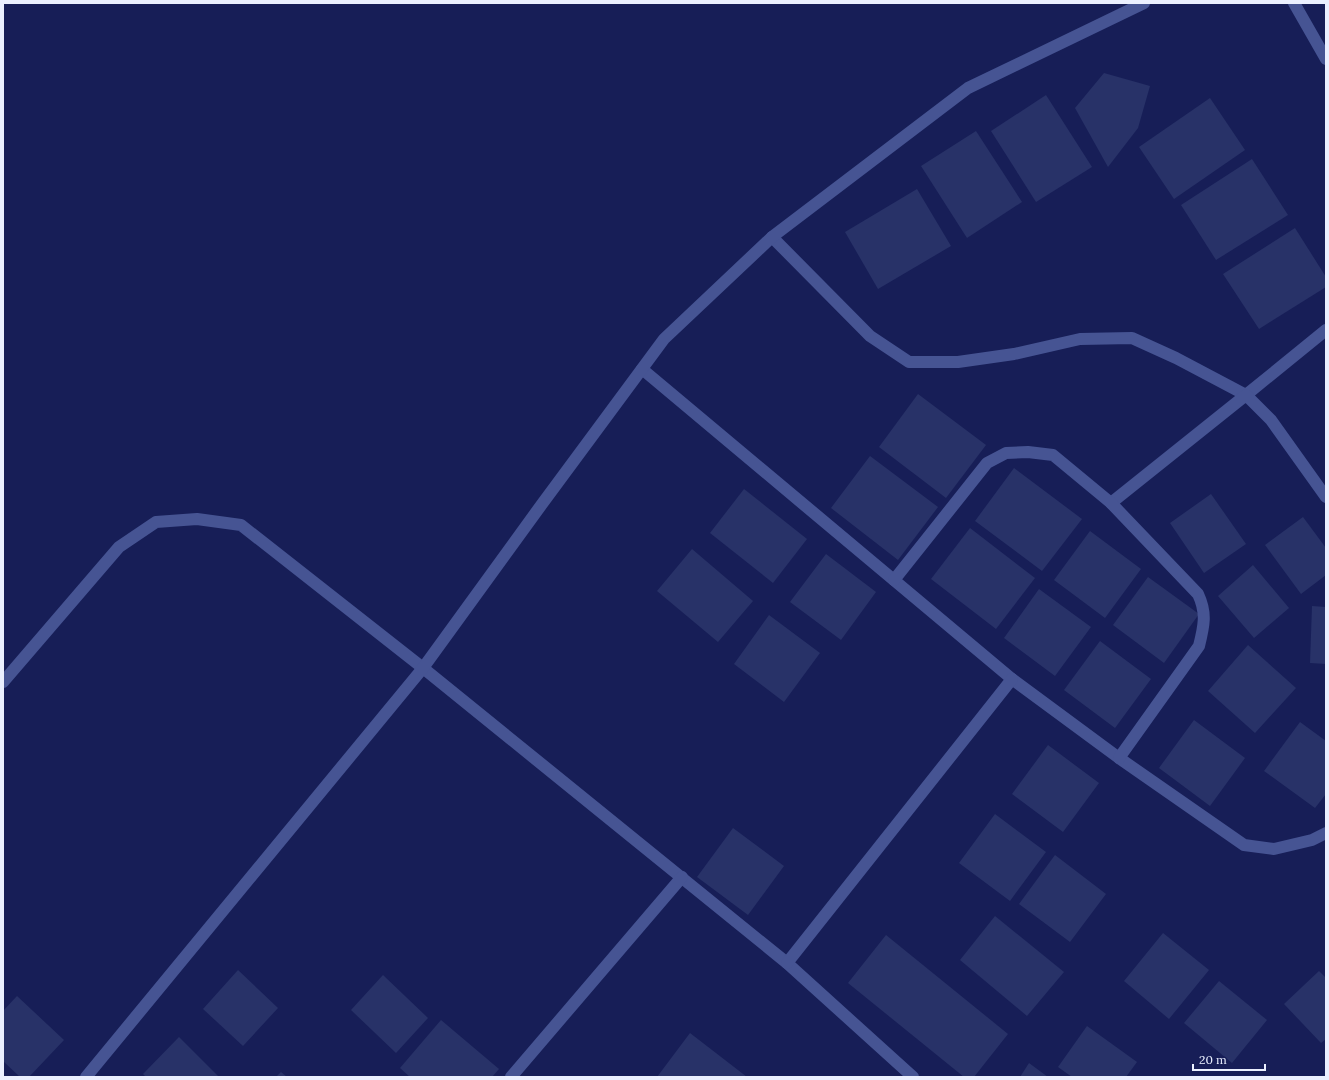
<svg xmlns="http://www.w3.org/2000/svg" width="1329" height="1080" viewBox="0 0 1329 1080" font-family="Lora,serif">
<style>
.building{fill:#283268}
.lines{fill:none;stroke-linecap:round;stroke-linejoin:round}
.street{stroke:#465493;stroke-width:12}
</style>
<rect width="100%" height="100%" fill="#171e57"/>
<g class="building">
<polygon points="1104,73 1150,86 1138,128 1108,167 1075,108"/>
<polygon points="1046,95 1092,167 1036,202 991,131"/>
<polygon points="1210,98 1245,150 1174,199 1139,147"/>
<polygon points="976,131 1022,202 967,238 921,166"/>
<polygon points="1252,159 1288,215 1216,260 1181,205"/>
<polygon points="917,189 951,246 878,289 845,232"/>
<polygon points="1295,228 1326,277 1326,287 1259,329 1223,274"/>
<polygon points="918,394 986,445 946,498 879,447"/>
<polygon points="870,456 938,507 898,560 831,508"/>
<polygon points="1014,468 1082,519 1042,571 975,521"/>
<polygon points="744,489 807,539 773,583 710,533"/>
<polygon points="1211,494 1246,544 1204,573 1170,523"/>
<polygon points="1303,517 1326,548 1326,575 1301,594 1265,545"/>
<polygon points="970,528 1035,578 996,629 931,579"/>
<polygon points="1090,531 1141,569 1105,618 1054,580"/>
<polygon points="692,549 753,601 718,642 657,591"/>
<polygon points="826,554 876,592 841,640 790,602"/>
<polygon points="1253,565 1289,608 1254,638 1218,596"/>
<polygon points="1148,577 1199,614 1164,663 1113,625"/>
<polygon points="1039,589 1091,627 1055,676 1004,638"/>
<polygon points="1312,606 1326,607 1326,664 1310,663"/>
<polygon points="769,615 820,653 784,702 734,664"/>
<polygon points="1100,641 1151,679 1115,728 1064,690"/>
<polygon points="1248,645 1296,688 1255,733 1208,691"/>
<polygon points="1194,720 1245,758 1210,806 1159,768"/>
<polygon points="1300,722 1326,741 1326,794 1315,808 1264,771"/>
<polygon points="1048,745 1099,783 1063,832 1012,794"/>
<polygon points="995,814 1046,852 1010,901 959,863"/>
<polygon points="733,828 784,866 748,915 697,877"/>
<polygon points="1055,855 1106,894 1070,942 1019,904"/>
<polygon points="995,916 1064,972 1027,1016 960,960"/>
<polygon points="1163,933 1209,970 1169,1019 1124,981"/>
<polygon points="886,935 1008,1034 974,1077 964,1077 848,983"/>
<polygon points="238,970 278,1008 243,1046 203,1009"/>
<polygon points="1319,971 1326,978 1326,1039 1321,1043 1284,1004"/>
<polygon points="383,975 428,1018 396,1053 351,1010"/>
<polygon points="1219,981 1267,1020 1232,1063 1184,1023"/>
<polygon points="17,996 64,1040 29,1077 20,1077 3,1061 3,1011"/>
<polygon points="441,1020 499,1069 492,1077 410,1077 400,1068"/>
<polygon points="1087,1026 1137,1062 1126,1077 1072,1077 1058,1067"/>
<polygon points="690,1033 747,1077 657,1077"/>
<polygon points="179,1037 219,1077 146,1077 143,1074"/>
<polygon points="1029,1063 1048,1077 1020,1077"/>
<polygon points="281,1072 287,1077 276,1077"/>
</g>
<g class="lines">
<g class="street">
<polyline points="1294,3 1326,59"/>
<polyline points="772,237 870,336 909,362 958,362 1014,354 1080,339 1132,338 1176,358 1246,395 1326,330"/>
<polyline points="642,369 1012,679 1119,758 1244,845 1274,849 1312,840 1326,833"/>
<polyline points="1111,503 1246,395 1271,420 1326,497"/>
<path d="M 894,580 L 987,463 L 1006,453 L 1028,452 L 1053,455 L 1111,503 L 1198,594 C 1207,613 1204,626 1199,646 L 1119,758"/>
<polyline points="3,682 119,547 156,522 197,519 241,525 423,668 787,963 913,1077"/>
<polyline points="787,963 1012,679"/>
<polyline points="86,1077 423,668 542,504 664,339 772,237 968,88 1144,3"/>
<polyline points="511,1077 682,877"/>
</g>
</g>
<rect width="1329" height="1080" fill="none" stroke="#ebf0ff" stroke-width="8"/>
<path d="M1193 1064v6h72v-6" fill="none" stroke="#ebf0ff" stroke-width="2"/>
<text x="1199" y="1064" font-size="12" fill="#ebf0ff" stroke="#171e57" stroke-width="3" paint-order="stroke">20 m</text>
</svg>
